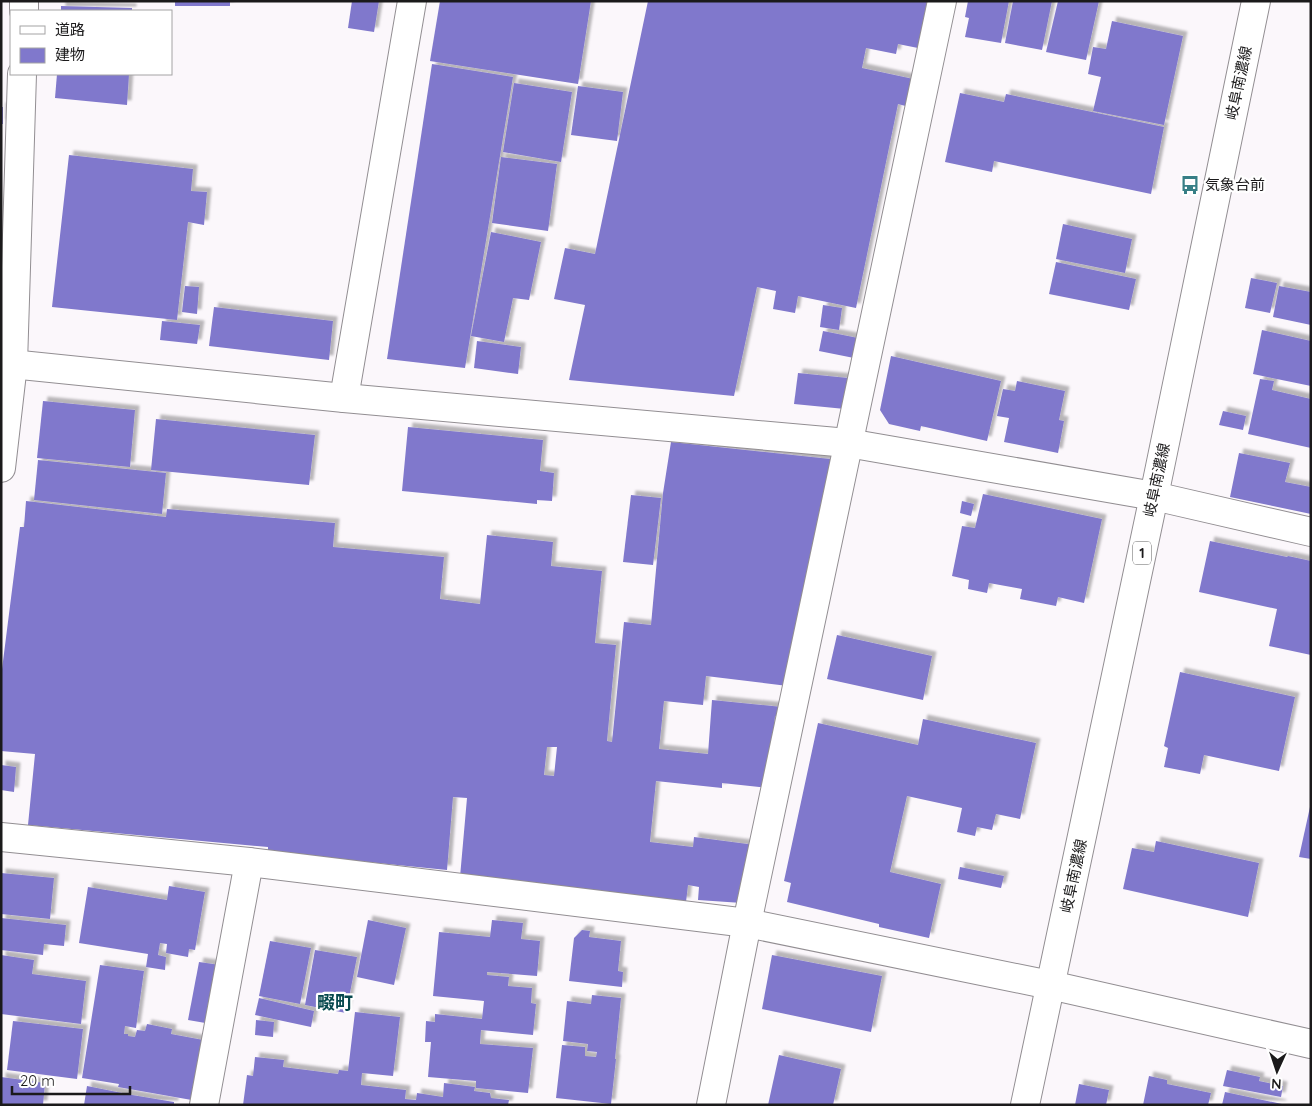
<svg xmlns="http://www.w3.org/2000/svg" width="1312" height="1106" viewBox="0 0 1312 1106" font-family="Quicksand,'Noto Sans JP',sans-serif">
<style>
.building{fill:#8078cc;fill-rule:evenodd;filter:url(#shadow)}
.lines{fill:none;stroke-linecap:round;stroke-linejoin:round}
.street-casing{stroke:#928e92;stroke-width:30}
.primary-casing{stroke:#928e92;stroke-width:30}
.street{stroke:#fff;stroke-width:28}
.primary{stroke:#fff;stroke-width:28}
.labels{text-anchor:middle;stroke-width:4.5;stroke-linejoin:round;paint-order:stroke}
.shield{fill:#fff;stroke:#5f5f5f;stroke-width:1}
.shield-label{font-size:14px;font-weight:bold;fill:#1b1a1b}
.street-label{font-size:15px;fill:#1b1a1b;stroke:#fff}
.poi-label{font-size:15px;fill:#1b1a1b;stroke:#fff;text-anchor:start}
.quarter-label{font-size:18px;font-weight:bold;fill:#07494e;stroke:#fff}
</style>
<defs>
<filter id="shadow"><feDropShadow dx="4.5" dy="-4.5" stdDeviation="1" flood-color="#0004"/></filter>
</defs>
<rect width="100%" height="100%" fill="#fbf7fb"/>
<g class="building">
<rect x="175" y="1" width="55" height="5"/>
<polygon points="352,1 379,1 374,32 348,28"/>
<polygon points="440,1 591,1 578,84 430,61"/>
<polygon points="648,1 927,1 918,48 898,44 896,54 866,48 862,68 918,80 913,108 898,104 856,308 798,296 795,313 773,309 776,291 757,287 734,396 569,380 585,305 554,299 565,248 595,254"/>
<polygon points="968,1 1009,1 1001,43 965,37 969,18 965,17"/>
<polygon points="1013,1 1052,1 1042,50 1005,43"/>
<polygon points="1058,1 1099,1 1086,60 1046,52"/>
<polygon points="61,6 132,8 132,11 61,11"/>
<polygon points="1112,21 1183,36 1164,125 1093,111 1101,77 1088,74 1093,47 1106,49"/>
<polygon points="432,64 513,77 465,368 387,359"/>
<polygon points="57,74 129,74 127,105 55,98"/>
<polygon points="514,83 572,92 561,162 503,152"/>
<polygon points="578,86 623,92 617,141 571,135"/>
<polygon points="960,93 1004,102 1006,94 1164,127 1151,194 994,161 992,172 945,162"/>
<rect x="1" y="107" width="2" height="17"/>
<polygon points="69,155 193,169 191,191 207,192 204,225 188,222 177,320 52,307"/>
<polygon points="501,157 557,164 548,231 492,223"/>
<polygon points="1063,224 1132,239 1125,273 1056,259"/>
<polygon points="491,232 541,242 529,300 513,298 504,342 471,336"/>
<polygon points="1056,262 1136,279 1129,310 1049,294"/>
<polygon points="1251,278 1277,283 1270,313 1245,308"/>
<polygon points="185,286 199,287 197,314 182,312"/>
<polygon points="1279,286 1311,292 1311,325 1273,317"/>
<polygon points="823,305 842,308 839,330 820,327"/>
<polygon points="214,307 333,321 329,360 209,346"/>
<polygon points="162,321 200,325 197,344 160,340"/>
<polygon points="1262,330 1311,341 1311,386 1253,374"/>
<polygon points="823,331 858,338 854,358 819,351"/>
<polygon points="477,341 521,347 518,374 474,368"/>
<polygon points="891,356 1001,381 987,441 921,426 920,431 889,424 880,410"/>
<polygon points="798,373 848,378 845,409 794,404"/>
<polygon points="1260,379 1274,381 1272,390 1311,399 1311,448 1248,434"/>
<polygon points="1017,381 1065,391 1059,420 1064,421 1058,453 1004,442 1009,418 997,416 1003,389 1015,391"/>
<polygon points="43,401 135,410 130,467 37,458"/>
<polygon points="1223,411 1246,416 1243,430 1219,425"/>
<polygon points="156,419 315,435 309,485 151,470"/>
<polygon points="408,427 543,440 540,471 554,473 552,501 537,500 537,504 402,491"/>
<path d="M 671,442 L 830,459 L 841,478 L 796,687 L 706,676 L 703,705 L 664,701 L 659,749 L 708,754 L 712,700 L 782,707 L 781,716 L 775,716 L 771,760 L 770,788 L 722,783 L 722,788 L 656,781 L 650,842 L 693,847 L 694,837 L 755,845 L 742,903 L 698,900 L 699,887 L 688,885 L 686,902 L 460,877 L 467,798 L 453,797 L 447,870 L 268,852 L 268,847 L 28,825 L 35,754 L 1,751 L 1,677 L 20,527 L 24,527 L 26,501 L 166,517 L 167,509 L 335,523 L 333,547 L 444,557 L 440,599 L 480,604 L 487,535 L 553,542 L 551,566 L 602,571 L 595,643 L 616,645 L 607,741 L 612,742 L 624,622 L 651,625 L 663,493 ZM 547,747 L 557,747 L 554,776 L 544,775 Z"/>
<polygon points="1239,453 1290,463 1285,482 1311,487 1311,514 1230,497"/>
<polygon points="38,460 166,473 162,514 34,500"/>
<polygon points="983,494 1102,519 1084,603 1058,597 1056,606 1020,599 1022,589 989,583 987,593 968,589 969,580 952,576 962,526 975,528"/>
<polygon points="631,495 661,498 653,565 623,562"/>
<polygon points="962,501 974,504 971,516 960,513"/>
<polygon points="1210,541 1287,557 1288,556 1311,561 1311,655 1269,646 1277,609 1199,592"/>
<polygon points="837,635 932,656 923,700 827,679"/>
<polygon points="1180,672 1295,697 1279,771 1204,755 1200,774 1164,767 1168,748 1164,746"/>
<polygon points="923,719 1036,743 1020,819 996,814 992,830 977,827 975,836 957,832 962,808 907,796 890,872 941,884 929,938 879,927 879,924 787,902 791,883 784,881 818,723 918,745"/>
<polygon points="1,765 16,767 14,792 1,790"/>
<polygon points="1310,807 1311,807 1311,859 1299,857"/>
<polygon points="1156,841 1259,863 1248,917 1123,889 1132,848 1154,852"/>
<polygon points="960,867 1004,876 1001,888 958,879"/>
<polygon points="1,873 54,878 50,919 1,914"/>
<polygon points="169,886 205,892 195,950 189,949 188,957 166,953 167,944 160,943 158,955 166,957 165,970 146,967 148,954 79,943 88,887 167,900"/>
<polygon points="1,918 66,925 64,946 44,944 43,955 1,950"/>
<polygon points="368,920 406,928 394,985 357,977"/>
<polygon points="492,920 523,923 521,939 540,941 537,976 487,972 487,975 509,977 508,986 532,988 531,1003 536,1004 533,1035 481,1030 480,1044 533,1048 528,1093 476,1088 476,1081 428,1077 431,1042 425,1042 426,1021 435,1022 435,1014 482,1019 484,1001 433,996 439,932 490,937"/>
<polygon points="582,930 590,931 589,937 621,941 618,971 623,972 622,987 569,981 574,938"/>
<polygon points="270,941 311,948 300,1004 259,996"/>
<polygon points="315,950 357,957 346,1013 305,1005"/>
<polygon points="1,955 34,960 32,974 86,981 81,1024 1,1014"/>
<polygon points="772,955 882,976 871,1032 762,1009"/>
<polygon points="199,962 227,966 217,1025 188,1020"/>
<polygon points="100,965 144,971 136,1028 125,1026 124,1034 128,1034 128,1036 135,1037 137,1030 145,1031 147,1024 172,1029 171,1034 214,1042 203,1102 118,1087 119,1084 82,1078"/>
<polygon points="592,995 621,998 615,1059 616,1059 611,1104 556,1098 562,1045 585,1047 585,1056 596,1057 597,1052 587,1051 588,1044 563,1041 567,1001 591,1004"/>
<polygon points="259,998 314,1011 311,1027 255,1015"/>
<polygon points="355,1012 400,1017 393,1076 362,1073 361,1085 406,1090 405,1099 416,1100 417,1093 443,1097 444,1083 475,1087 474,1091 490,1093 491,1098 509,1100 508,1105 243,1105 247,1075 253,1076 255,1057 284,1060 283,1067 338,1074 339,1070 348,1071"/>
<polygon points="256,1020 274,1022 273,1037 255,1035"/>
<polygon points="13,1021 83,1029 77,1079 7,1070"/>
<polygon points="779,1055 841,1069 833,1105 768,1105"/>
<polygon points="1227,1070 1260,1077 1259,1081 1283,1086 1281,1097 1223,1086"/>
<polygon points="1149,1076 1167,1080 1167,1084 1211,1093 1208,1105 1143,1105"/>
<polygon points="1,1077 45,1083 43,1105 1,1105"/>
<polygon points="1079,1084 1109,1090 1106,1105 1075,1105"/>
<polygon points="87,1086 132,1095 174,1102 174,1105 84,1105"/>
<polygon points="1225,1092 1282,1104 1282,1105 1222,1105"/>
</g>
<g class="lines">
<g class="street-casing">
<g id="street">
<polyline points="24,11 24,1"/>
<polyline points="1,363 344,398 848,443 1154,496 1311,532"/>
<polyline points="344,398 412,1"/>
<polyline points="1,468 13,364 22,74"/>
<polyline points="1,837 249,862 747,923 1050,985 1311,1044"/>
<polyline points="204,1105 249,862"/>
<polyline points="711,1105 747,923 942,1"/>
</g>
</g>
<g class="primary-casing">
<polyline id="primary" points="1025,1105 1154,496 1256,1"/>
</g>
<use href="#street" class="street"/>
<use href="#primary" class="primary"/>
</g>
<defs>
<g id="bus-bare" transform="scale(1.5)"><path d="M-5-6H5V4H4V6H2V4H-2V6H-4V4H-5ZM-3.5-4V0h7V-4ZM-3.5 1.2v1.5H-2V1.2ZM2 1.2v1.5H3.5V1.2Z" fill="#377f86" stroke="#fff" stroke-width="2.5" paint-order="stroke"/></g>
</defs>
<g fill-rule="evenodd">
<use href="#bus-bare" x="1190" y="185"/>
</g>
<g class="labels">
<rect class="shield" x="1133" y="541.5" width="18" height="23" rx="4"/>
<g class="shield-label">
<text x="1142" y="558">1</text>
</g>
<g class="street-label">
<text transform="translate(1239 83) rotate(-78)" y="5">岐阜南濃線</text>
<text transform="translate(1157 480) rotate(-78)" y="5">岐阜南濃線</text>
<text transform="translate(1074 876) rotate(-78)" y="5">岐阜南濃線</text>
</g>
<g class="poi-label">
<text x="1205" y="190">気象台前</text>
</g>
<g class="quarter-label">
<text x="335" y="1009">畷町</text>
</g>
</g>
<rect width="1312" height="1106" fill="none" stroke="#1b1a1b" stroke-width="5"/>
<rect x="10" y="10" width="162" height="65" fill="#ffffff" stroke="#a4a3a4"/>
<rect x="20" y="26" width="25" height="8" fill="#ffffff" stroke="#a4a3a4"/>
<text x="55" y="35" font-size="15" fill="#1b1a1b">道路</text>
<rect x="20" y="48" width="25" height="15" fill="#8078cc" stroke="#a4a3a4"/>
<text x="55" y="60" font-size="15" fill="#1b1a1b">建物</text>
<g transform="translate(1277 1071) rotate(183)" stroke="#ffffff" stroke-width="4" paint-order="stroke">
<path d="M0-4L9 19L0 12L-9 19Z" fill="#1b1a1b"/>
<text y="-8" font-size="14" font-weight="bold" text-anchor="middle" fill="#1b1a1b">N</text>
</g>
<path d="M12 1086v8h118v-8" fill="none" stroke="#1b1a1b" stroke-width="2.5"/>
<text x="20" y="1086" font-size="15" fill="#1b1a1b" stroke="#ffffff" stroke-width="4" paint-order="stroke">20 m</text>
</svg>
